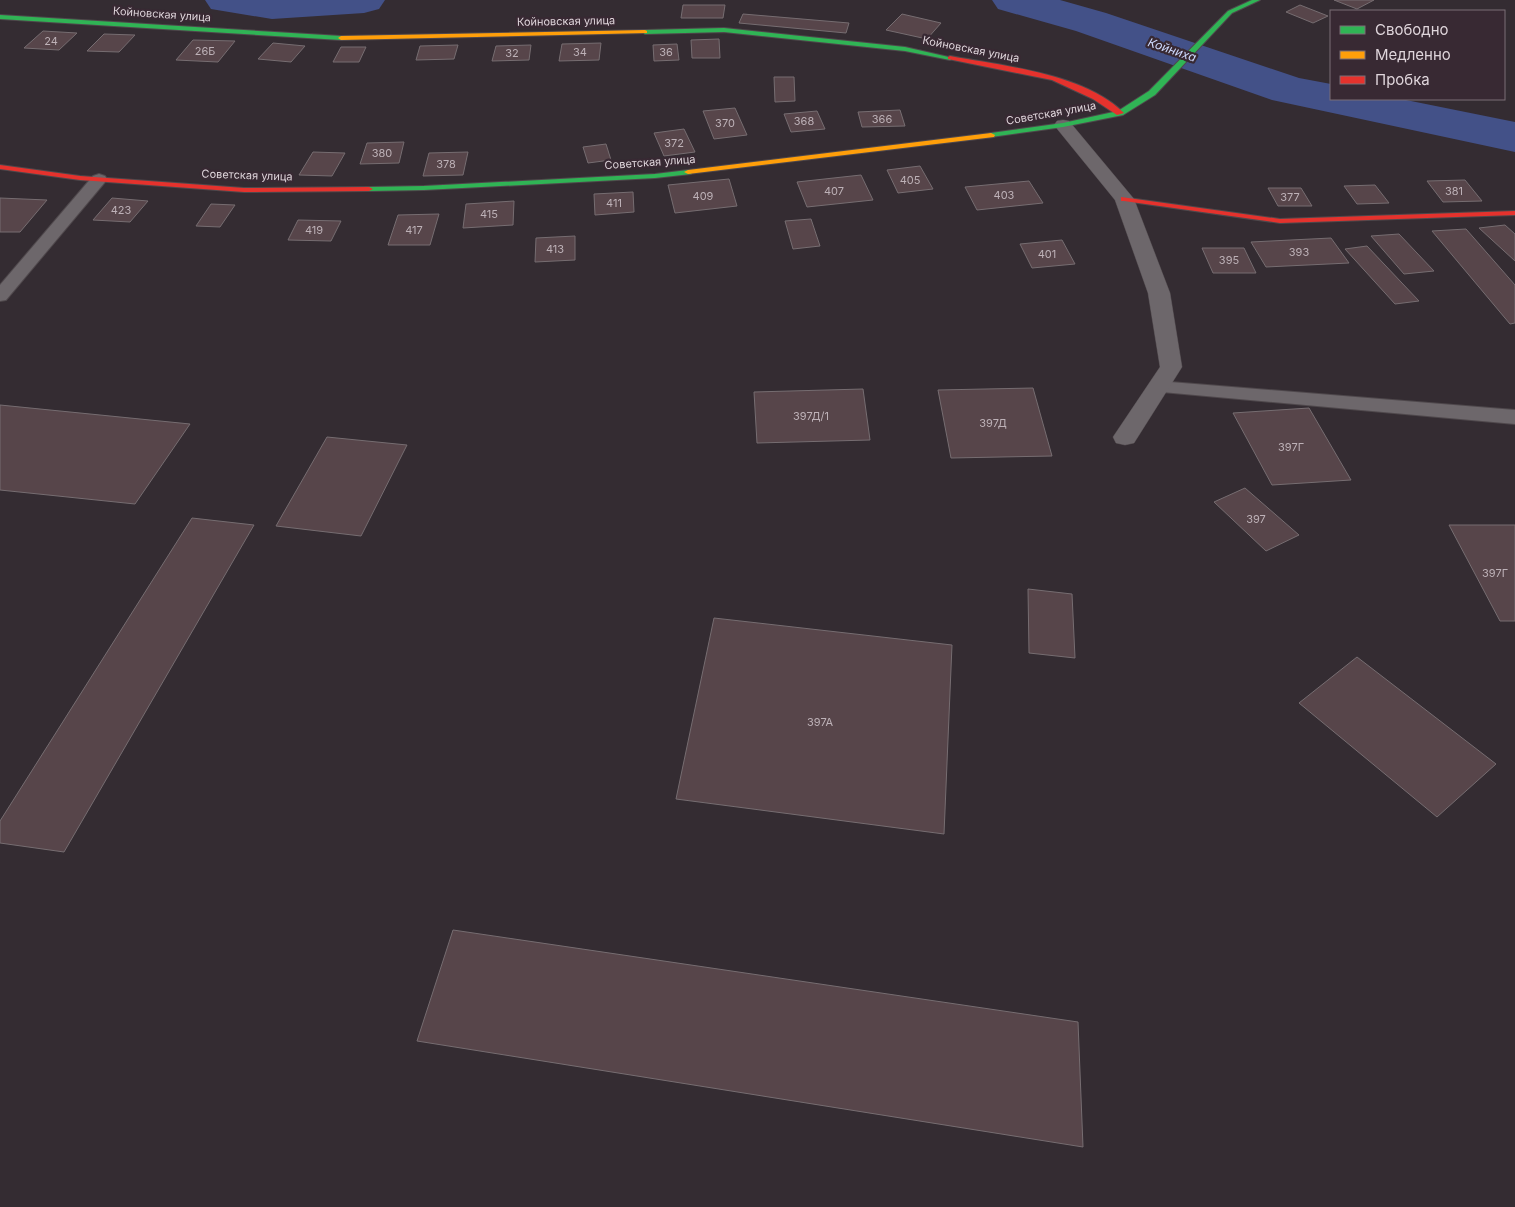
<svg xmlns="http://www.w3.org/2000/svg" width="1515" height="1207" viewBox="0 0 1515 1207" font-family="Inter,sans-serif">
<style>
.lines{fill:none;stroke-linecap:round;stroke-linejoin:round}
.river{fill:#435188;fill-rule:evenodd}
.building{fill:#57454a;stroke:#766d71}
.lane-casing{stroke:#4f484c;stroke-width:2}
.street-casing{stroke:#4f484c;stroke-width:1}
.fast-casing{stroke:#4f484c;stroke-width:2}
.slow-casing{stroke:#4f484c;stroke-width:2}
.jam-casing{stroke:#4f484c;stroke-width:2}
.lane{fill:#6d676b;fill-rule:evenodd}
.street{fill:#6d676b;fill-rule:evenodd}
.fast{fill:#30b455;fill-rule:evenodd}
.slow{fill:#ff9f0a;fill-rule:evenodd}
.jam{fill:#e5322d;fill-rule:evenodd}
.labels{text-anchor:middle;stroke-width:4.5;stroke-linejoin:round;paint-order:stroke}
.far-street-label{font-size:11px;fill:#dfd5db;stroke:#382933}
.number-label{font-size:11px;fill:#bdb1b7}
.far-water-label{font-size:12px;font-style:italic;fill:#cfdbff;stroke:#382933}
</style>
<rect width="100%" height="100%" fill="#342c32"/>
<g class="lines">
<g class="river">
<polygon points="205,0 385,0 379,9 364,13 272,19 211,9"/>
<polygon points="992,0 1060,0 1106,13 1299,78 1331,84 1331,99 1401,99 1515,122 1515,152 1272,100 1076,31 998,9"/>
</g>
</g>
<g class="building">
<polygon points="1334,0 1374,0 1357,9"/>
<polygon points="683,5 725,5 723,18 681,18"/>
<polygon points="1300,5 1328,16 1313,23 1286,12"/>
<polygon points="743,14 849,23 846,33 739,23"/>
<polygon points="902,14 941,23 927,39 886,30"/>
<polygon points="43,31 77,33 59,50 24,48"/>
<polygon points="104,34 135,35 119,52 87,51"/>
<polygon points="719,39 720,58 692,58 691,40"/>
<polygon points="193,40 235,41 218,62 176,60"/>
<polygon points="273,43 305,46 291,62 258,59"/>
<polygon points="601,43 599,60 559,61 562,44"/>
<polygon points="677,44 679,60 654,61 653,45"/>
<polygon points="458,45 454,59 416,60 420,46"/>
<polygon points="531,45 529,60 492,61 496,46"/>
<polygon points="341,47 366,47 359,62 333,62"/>
<polygon points="774,77 794,77 795,101 775,102"/>
<polygon points="735,108 747,135 714,139 703,111"/>
<polygon points="900,110 905,126 862,127 858,112"/>
<polygon points="817,111 825,129 791,132 784,114"/>
<polygon points="684,129 695,152 664,156 654,133"/>
<polygon points="404,142 399,163 360,164 367,143"/>
<polygon points="606,144 611,160 588,163 583,147"/>
<polygon points="313,152 345,153 332,176 299,175"/>
<polygon points="468,152 463,175 423,176 429,153"/>
<polygon points="920,166 933,189 898,193 887,170"/>
<polygon points="861,175 873,200 807,207 797,182"/>
<polygon points="729,179 737,206 675,213 668,185"/>
<polygon points="1465,180 1482,201 1443,202 1427,181"/>
<polygon points="1029,181 1043,203 977,210 965,187"/>
<polygon points="1375,185 1389,203 1357,204 1344,186"/>
<polygon points="1268,188 1301,188 1312,206 1278,206"/>
<polygon points="633,192 634,212 595,215 594,194"/>
<polygon points="0,198 47,200 20,232 0,232"/>
<polygon points="112,198 148,201 130,222 93,220"/>
<polygon points="514,201 513,225 463,228 466,204"/>
<polygon points="211,204 235,205 220,227 196,226"/>
<polygon points="439,214 430,245 388,245 398,215"/>
<polygon points="811,219 820,246 793,249 785,221"/>
<polygon points="298,220 341,221 331,241 288,240"/>
<polygon points="1505,225 1515,234 1515,261 1479,228"/>
<polygon points="1466,229 1515,285 1515,323 1510,324 1432,231"/>
<polygon points="1399,234 1434,271 1404,274 1371,236"/>
<polygon points="575,236 575,260 535,262 536,238"/>
<polygon points="1331,238 1349,263 1266,267 1251,242"/>
<polygon points="1062,240 1075,264 1032,268 1020,244"/>
<polygon points="1367,246 1419,301 1395,304 1345,249"/>
<polygon points="1202,248 1244,248 1256,273 1213,273"/>
<polygon points="1033,388 1052,456 951,458 938,390"/>
<polygon points="863,389 870,440 757,443 754,392"/>
<polygon points="0,405 190,424 135,504 0,490"/>
<polygon points="1309,408 1351,480 1272,485 1233,413"/>
<polygon points="327,437 407,445 361,536 276,526"/>
<polygon points="1245,488 1299,535 1266,551 1214,502"/>
<polygon points="192,518 254,525 64,852 0,843 0,821"/>
<polygon points="1449,525 1515,525 1515,621 1500,621"/>
<polygon points="1028,589 1072,594 1075,658 1029,653"/>
<polygon points="714,618 952,645 944,834 676,799"/>
<polygon points="1357,657 1496,764 1437,817 1299,703"/>
<polygon points="453,930 1078,1022 1083,1147 417,1041"/>
</g>
<g class="lines">
<g class="lane-casing">
<g id="lane">
<polygon points="99,174 105,176 107,179 105,182 6,300 0,301 0,285 93,176"/>
<polygon points="1158,381 1515,410 1515,424 1151,391 1149,387 1151,383"/>
</g>
</g>
<g class="street-casing">
<polygon id="street" points="1063,120 1069,121 1134,199 1170,293 1182,367 1134,443 1125,445 1116,443 1113,437 1160,367 1148,293 1115,200 1054,125 1057,121"/>
</g>
<g class="fast-casing">
<g id="fast">
<polygon points="1252,0 1260,0 1232,13 1155,95 1123,115 1063,127 991,137 987,135 991,133 1063,123 1118,111 1149,91 1228,11"/>
<polygon points="0,15 341,36 344,38 341,40 0,19"/>
<polygon points="724,28 905,47 953,58 950,60 905,51 724,32 645,34 642,32 645,30"/>
<polygon points="688,170 692,172 691,174 655,178 424,190 369,191 365,189 369,187 424,186 655,174"/>
</g>
</g>
<g class="slow-casing">
<g id="slow">
<polygon points="645,30 647,31 647,33 341,40 338,38 341,36"/>
<polygon points="991,133 995,135 994,137 688,174 684,172 688,170"/>
</g>
</g>
<g class="jam-casing">
<g id="jam">
<path d="M 950,56 C 1004,66 1083,73 1124,113 L 1117,115 L 1093,99 L 1052,80 L 948,59 L 948,57 Z"/>
<polygon points="0,165 80,176 244,188 369,187 373,189 369,191 244,192 80,180 0,169"/>
<polygon points="1121,197 1280,219 1515,211 1515,215 1280,223 1124,201 1121,201"/>
</g>
</g>
<use href="#lane" class="lane"/>
<use href="#street" class="street"/>
<use href="#fast" class="fast"/>
<use href="#slow" class="slow"/>
<use href="#jam" class="jam"/>
</g>
<g class="labels">
<g class="far-street-label">
<text transform="translate(162 14) rotate(4)" y="4">Койновская улица</text>
<text transform="translate(566 21) rotate(-1)" y="4">Койновская улица</text>
<text transform="translate(971 49) rotate(11)" y="4">Койновская улица</text>
<text transform="translate(1051 113) rotate(-10)" y="4">Советская улица</text>
<text transform="translate(650 162) rotate(-4)" y="4">Советская улица</text>
<text transform="translate(247 175) rotate(2)" y="4">Советская улица</text>
</g>
<g class="number-label">
<text x="51" y="45">24</text>
<text x="205" y="55">26Б</text>
<text x="580" y="56">34</text>
<text x="666" y="56">36</text>
<text x="512" y="57">32</text>
<text x="882" y="123">366</text>
<text x="804" y="125">368</text>
<text x="725" y="127">370</text>
<text x="674" y="147">372</text>
<text x="382" y="157">380</text>
<text x="446" y="168">378</text>
<text x="910" y="184">405</text>
<text x="834" y="195">407</text>
<text x="1454" y="195">381</text>
<text x="1004" y="199">403</text>
<text x="703" y="200">409</text>
<text x="1290" y="201">377</text>
<text x="614" y="207">411</text>
<text x="121" y="214">423</text>
<text x="489" y="218">415</text>
<text x="314" y="234">419</text>
<text x="414" y="234">417</text>
<text x="555" y="253">413</text>
<text x="1299" y="256">393</text>
<text x="1047" y="258">401</text>
<text x="1229" y="264">395</text>
<text x="811" y="420">397Д/1</text>
<text x="993" y="427">397Д</text>
<text x="1291" y="451">397Г</text>
<text x="1256" y="523">397</text>
<text x="1495" y="577">397Г</text>
<text x="820" y="726">397А</text>
</g>
<g class="far-water-label">
<text transform="translate(1172 50) rotate(19)" y="4">Койниха</text>
</g>
</g>
<rect x="1330" y="10" width="175" height="90" fill="#382933" stroke="#7b6e76"/>
<rect x="1340" y="26" width="25" height="8" fill="#30b455" stroke="#7b6e76"/>
<text x="1375" y="35" font-size="15" fill="#dfd5db">Свободно</text>
<rect x="1340" y="51" width="25" height="8" fill="#ff9f0a" stroke="#7b6e76"/>
<text x="1375" y="60" font-size="15" fill="#dfd5db">Медленно</text>
<rect x="1340" y="76" width="25" height="8" fill="#e5322d" stroke="#7b6e76"/>
<text x="1375" y="85" font-size="15" fill="#dfd5db">Пробка</text>
</svg>
